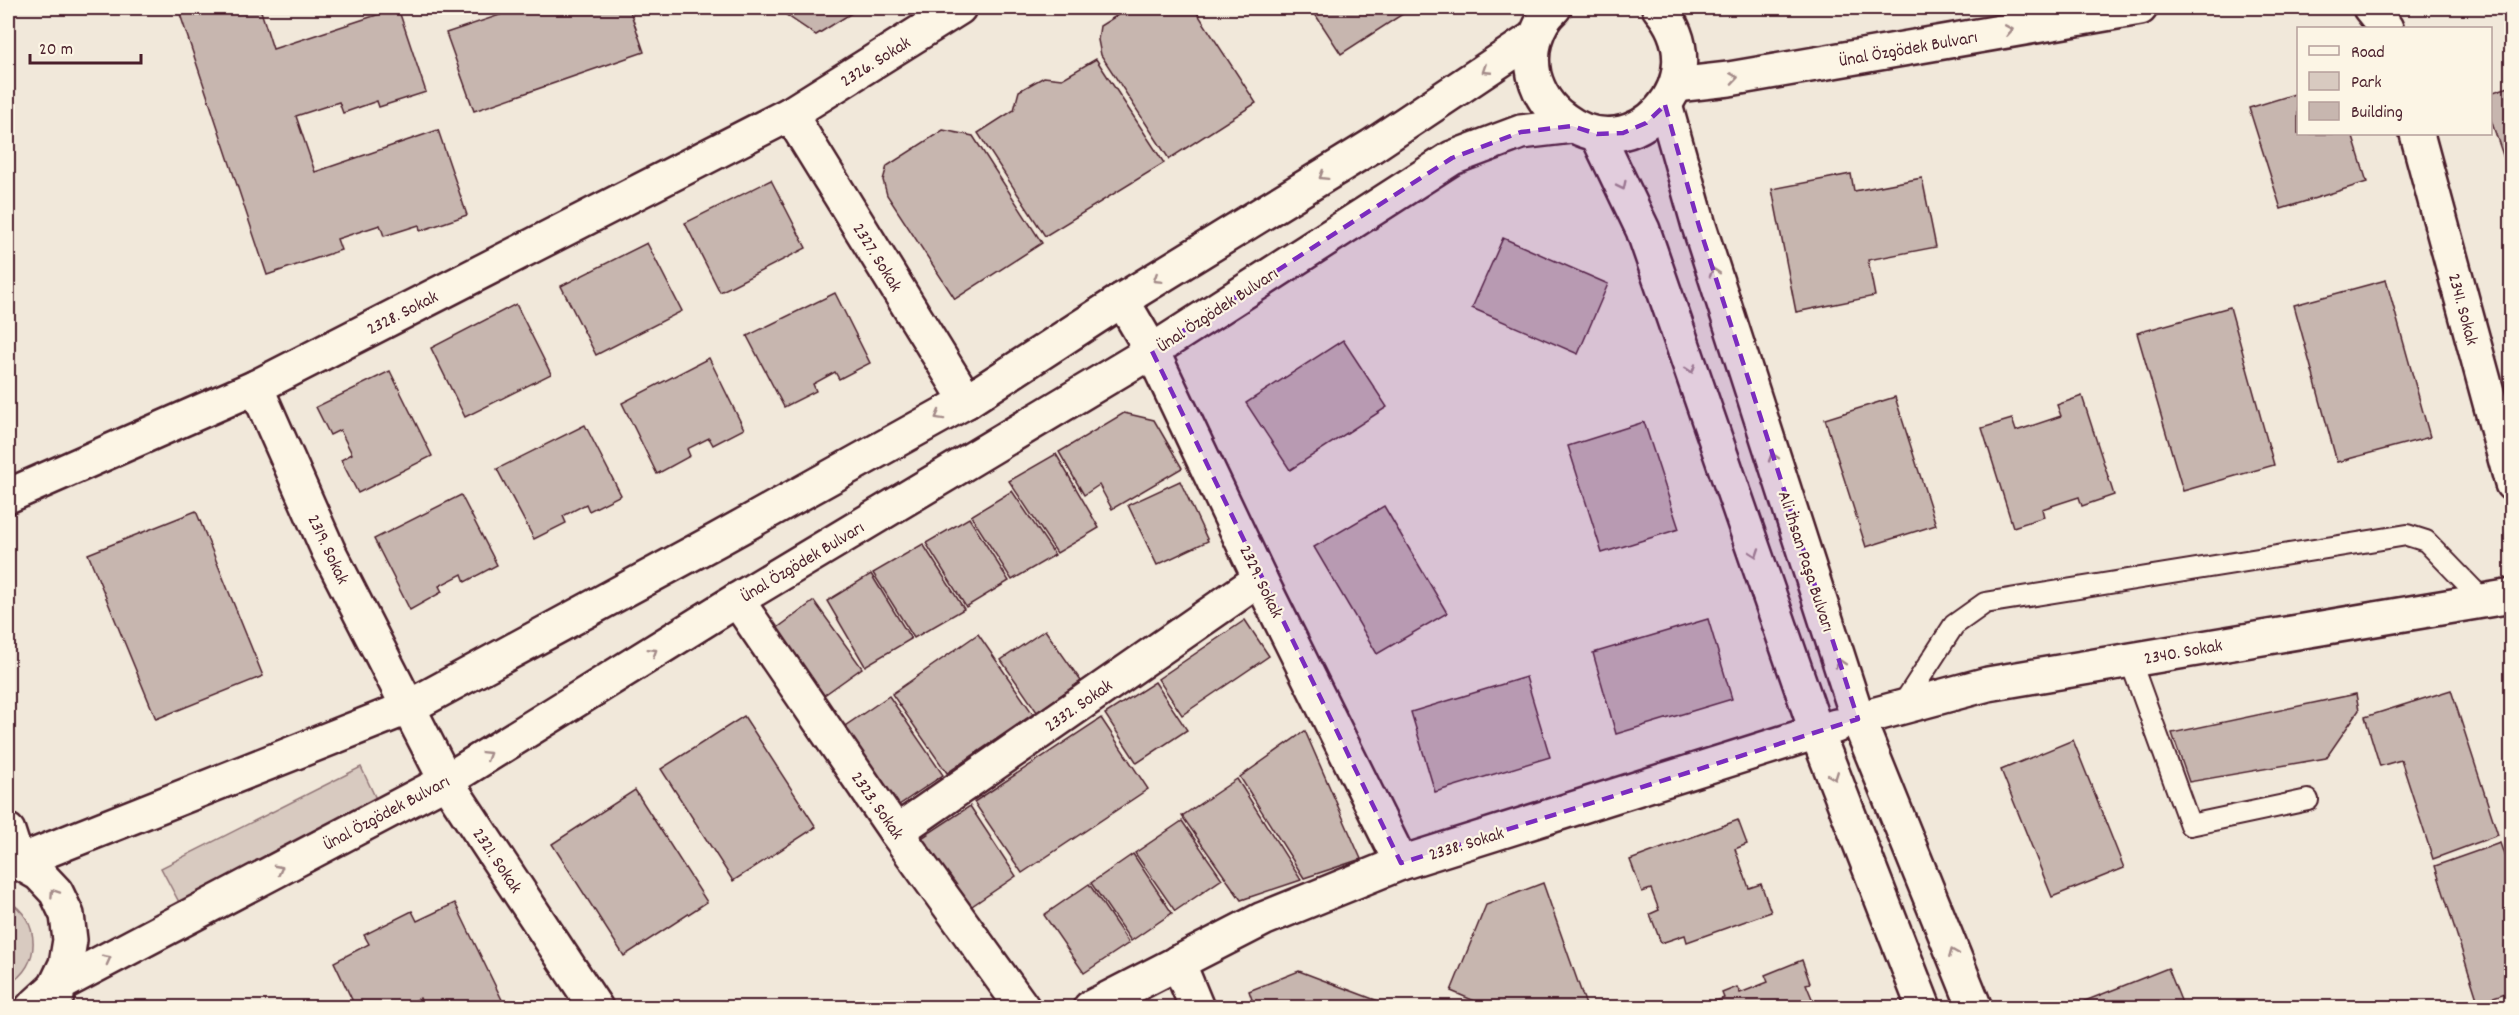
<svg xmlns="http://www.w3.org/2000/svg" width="2519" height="1015" viewBox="0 0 2519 1015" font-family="Dekko,sans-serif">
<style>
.green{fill:#d8cac0;stroke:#917476;stroke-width:1.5}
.building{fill:#c7b6af;stroke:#4a1f2b;stroke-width:1.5}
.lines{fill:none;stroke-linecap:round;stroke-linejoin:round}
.lane-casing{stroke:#4a1f2b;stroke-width:24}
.street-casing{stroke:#4a1f2b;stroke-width:38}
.secondary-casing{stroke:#4a1f2b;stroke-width:38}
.lane{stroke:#fcf5e5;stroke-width:20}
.street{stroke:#fcf5e5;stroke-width:33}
.secondary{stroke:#fcf5e5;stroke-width:33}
.oneway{stroke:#a38a88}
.marked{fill:#7b2cbf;fill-opacity:0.2;stroke:#7b2cbf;stroke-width:4.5;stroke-dasharray:12 8;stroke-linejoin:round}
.labels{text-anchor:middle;stroke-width:4.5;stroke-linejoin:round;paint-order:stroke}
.street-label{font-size:18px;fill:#4a1f2b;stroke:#fcf5e5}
</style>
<rect width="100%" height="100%" fill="#f1e8da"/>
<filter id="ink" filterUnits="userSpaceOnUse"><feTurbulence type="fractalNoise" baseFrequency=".0167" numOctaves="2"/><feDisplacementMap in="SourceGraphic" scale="12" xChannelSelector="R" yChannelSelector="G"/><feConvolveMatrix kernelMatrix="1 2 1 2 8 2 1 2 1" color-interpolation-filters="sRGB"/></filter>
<g filter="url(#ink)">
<g class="green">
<polygon points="361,767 377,801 180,904 161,868"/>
<path d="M 8,901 C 41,919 42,967 8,984 Z"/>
</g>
<g class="building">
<polygon points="178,8 260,8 273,49 398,8 426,92 379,107 377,101 343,113 339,102 296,116 315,172 438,130 467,215 420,231 419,225 384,236 380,225 337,239 341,250 267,275"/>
<polygon points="521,8 629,8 644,52 474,111 446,33"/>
<polygon points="776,8 860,8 816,35"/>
<polygon points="1129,8 1194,8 1256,103 1169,159 1101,55 1098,40 1100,26"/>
<polygon points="1311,8 1412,8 1341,54"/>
<polygon points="1096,59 1164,163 1045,236 978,133 1014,110 1019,91 1044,77 1062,79"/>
<polygon points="2512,86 2512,182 2490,117 2490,93"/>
<polygon points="2298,93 2298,134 2352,134 2367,182 2281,209 2249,108"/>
<polygon points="943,130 973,136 1042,243 955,299 887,195 883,180 887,166"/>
<polygon points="1851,174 1854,191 1922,178 1936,247 1868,260 1875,296 1796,312 1772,189"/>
<polygon points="771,180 806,248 720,292 685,223"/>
<polygon points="1503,238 1608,284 1578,354 1472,308"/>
<polygon points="647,243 682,311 596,355 561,286"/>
<polygon points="2386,280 2430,437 2337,462 2294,305"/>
<polygon points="835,293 870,363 839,379 835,372 813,384 816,391 784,407 747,336"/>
<polygon points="516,304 551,374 465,417 431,348"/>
<polygon points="2230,307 2274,465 2183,491 2137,333"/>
<polygon points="1343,340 1387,407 1290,470 1246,403"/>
<polygon points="709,358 744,429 713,445 709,438 687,449 690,456 657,474 622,403"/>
<polygon points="390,371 432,456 358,493 341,460 352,454 340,430 330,435 316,407"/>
<polygon points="2082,396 2114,495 2082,506 2079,497 2042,509 2044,517 2013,527 1982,428 2012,419 2016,431 2061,416 2057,405"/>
<polygon points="1895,397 1936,525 1866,547 1825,419"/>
<polygon points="1124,413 1154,420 1182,468 1112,509 1099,485 1084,495 1059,452"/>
<polygon points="1644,422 1679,529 1602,553 1568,446"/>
<polygon points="585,425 621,495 589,511 586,504 563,516 566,523 534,539 497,469"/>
<polygon points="1056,454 1099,528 1057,553 1009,481"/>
<polygon points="1180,481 1208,541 1157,565 1128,505"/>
<polygon points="1012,491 1055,555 1012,580 971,516"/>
<polygon points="461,495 497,565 465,582 462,574 439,586 442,592 410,610 374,539"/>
<polygon points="1384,506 1447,613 1377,654 1314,547"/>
<polygon points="196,511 263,676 156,719 88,554"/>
<polygon points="969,518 1009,581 966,607 926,543"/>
<polygon points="923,544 964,609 914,638 873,573"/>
<polygon points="871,574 911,639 865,666 827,601"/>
<polygon points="814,601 862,668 820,698 772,632"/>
<polygon points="1708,619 1732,699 1616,734 1593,653"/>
<polygon points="1245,620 1269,656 1182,715 1158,679"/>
<polygon points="1045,630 1081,681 1037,712 1001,660"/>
<polygon points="978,634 1033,714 947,773 892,694"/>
<polygon points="1526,677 1550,757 1435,792 1411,712"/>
<polygon points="1155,682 1187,730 1137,763 1105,714"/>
<polygon points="2451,690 2498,835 2433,859 2401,760 2380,766 2365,717"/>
<polygon points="2356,694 2359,710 2326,758 2189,782 2172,733"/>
<polygon points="889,696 943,775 896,807 842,728"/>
<polygon points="744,716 816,827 733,881 661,769"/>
<polygon points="1101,718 1148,789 1022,873 974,802"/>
<polygon points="1305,731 1361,859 1304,878 1240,777"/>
<polygon points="2073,740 2124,868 2052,897 2001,770"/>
<polygon points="1237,779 1301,880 1241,900 1182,816"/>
<polygon points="635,790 707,902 624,956 552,844"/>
<polygon points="970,806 1016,876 963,912 917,841"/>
<polygon points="1738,820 1747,844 1735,849 1749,888 1761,884 1771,912 1687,942 1685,935 1661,943 1650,914 1659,910 1651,889 1642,892 1630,860"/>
<polygon points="1182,821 1222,879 1175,911 1135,853"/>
<polygon points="2500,843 2512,878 2512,991 2478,1002 2435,866"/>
<polygon points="1133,854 1172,913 1131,941 1091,883"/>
<polygon points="1543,883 1587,1008 1491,1008 1451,991 1486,905"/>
<polygon points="1089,884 1129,943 1084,973 1044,915"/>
<polygon points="455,903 506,1008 424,1008 420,998 401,1008 356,1008 334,962 369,944 364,935 412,911 417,921"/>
<polygon points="1802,960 1810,983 1806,984 1816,1008 1679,1007 1692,1002 1701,1007 1724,998 1722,993 1737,987 1740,993 1768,982 1765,975"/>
<polygon points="2168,968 2184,1008 2087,1008 2085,1001"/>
<polygon points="1299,971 1386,1004 1384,1008 1255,1008 1249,991"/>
</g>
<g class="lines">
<g class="lane-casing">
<g id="lane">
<polyline points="2130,660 2190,825 2308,800"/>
<polyline points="1901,707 1954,625 1985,603 2407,535 2426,541 2484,601"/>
</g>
</g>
<g class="street-casing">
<g id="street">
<polyline points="2370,8 2386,28"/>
<polyline points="790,114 967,401"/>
<polyline points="2417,134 2512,484"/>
<polyline points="1122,300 1152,351 1260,579 1401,863"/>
<polyline points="256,387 328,550 446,781 596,1008"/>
<polyline points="8,496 256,387 790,114 959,8"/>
<polyline points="737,600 896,832 1023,1008"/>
<polyline points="1858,719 1988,684 2512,596"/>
<polyline points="896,832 1260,579"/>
</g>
</g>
<g class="secondary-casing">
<g id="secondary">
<path d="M 1554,8 C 1536,24 1529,51 1534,75 C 1539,94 1548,108 1564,119 C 1633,172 1720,78 1659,8"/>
<polyline points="1676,85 1729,79 2140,8"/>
<polyline points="1665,105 1699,226 1858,719 1975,1008"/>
<polyline points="1597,134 1643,230 1817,733 1924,1008"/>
<polyline points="8,831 18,862 39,874 56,892 67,915 70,940 66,964 55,987 57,996"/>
<polyline points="8,859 18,862 407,708 717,540 967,401 1122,300 1372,146 1535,37"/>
<polyline points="1178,962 1197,1008"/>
<polyline points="32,1008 55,987 446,781 737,600 1152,351 1452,158 1521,132 1572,126"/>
<polyline points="1090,1008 1263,919 1401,863 1836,726"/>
</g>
</g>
<use href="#lane" class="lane"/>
<use href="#street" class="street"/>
<use href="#secondary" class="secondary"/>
</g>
<defs><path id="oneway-chevron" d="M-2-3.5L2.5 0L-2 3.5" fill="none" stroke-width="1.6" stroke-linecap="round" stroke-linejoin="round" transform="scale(1.5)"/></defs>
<g class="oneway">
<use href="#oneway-chevron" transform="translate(2009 30) rotate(-10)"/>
<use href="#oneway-chevron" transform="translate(1486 70) rotate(147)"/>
<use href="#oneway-chevron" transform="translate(1734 78) rotate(-9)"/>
<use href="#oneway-chevron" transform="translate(1323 176) rotate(148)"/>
<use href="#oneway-chevron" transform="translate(1622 186) rotate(64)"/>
<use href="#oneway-chevron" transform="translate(1714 272) rotate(-108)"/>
<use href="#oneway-chevron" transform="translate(1157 279) rotate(148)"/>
<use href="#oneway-chevron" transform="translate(1691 369) rotate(71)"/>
<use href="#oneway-chevron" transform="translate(939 416) rotate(151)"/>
<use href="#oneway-chevron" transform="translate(1773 457) rotate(-108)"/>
<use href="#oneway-chevron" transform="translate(1755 553) rotate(71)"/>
<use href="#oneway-chevron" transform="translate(653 652) rotate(-32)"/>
<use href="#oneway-chevron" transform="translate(1840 663) rotate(-108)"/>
<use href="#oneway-chevron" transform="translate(487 755) rotate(-32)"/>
<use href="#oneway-chevron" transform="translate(1834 776) rotate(69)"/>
<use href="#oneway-chevron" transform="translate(279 869) rotate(-28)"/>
<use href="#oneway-chevron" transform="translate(54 893) rotate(-124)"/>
<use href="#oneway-chevron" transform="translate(1953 953) rotate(-112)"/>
<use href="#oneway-chevron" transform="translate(107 959) rotate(-28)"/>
</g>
</g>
<path class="marked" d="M 1665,105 L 1699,226 L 1858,719 L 1401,863 L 1152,351 L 1452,158 L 1521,132 L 1572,126 L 1597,134 L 1623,133 L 1646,123 Z"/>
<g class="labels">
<g class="street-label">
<text transform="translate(1908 48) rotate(-10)" y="6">Ünal Özgödek Bulvarı</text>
<text transform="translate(875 61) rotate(-32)" y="6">2326. Sokak</text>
<text transform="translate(878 257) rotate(58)" y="6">2327. Sokak</text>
<text transform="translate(1217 309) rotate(-33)" y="6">Ünal Özgödek Bulvarı</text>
<text transform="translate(2464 309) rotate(75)" y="6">2341. Sokak</text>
<text transform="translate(402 312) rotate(-27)" y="6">2328. Sokak</text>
<text transform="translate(329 549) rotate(65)" y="6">2319. Sokak</text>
<text transform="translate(802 561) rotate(-31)" y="6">Ünal Özgödek Bulvarı</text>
<text transform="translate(1807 561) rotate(72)" y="6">Ali İhsan Paşa Bulvarı</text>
<text transform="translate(1262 581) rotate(64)" y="6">2329. Sokak</text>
<text transform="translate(2183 651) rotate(-10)" y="6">2340. Sokak</text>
<text transform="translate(1078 705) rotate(-35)" y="6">2332. Sokak</text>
<text transform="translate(878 805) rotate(55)" y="6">2323. Sokak</text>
<text transform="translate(386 812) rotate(-28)" y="6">Ünal Özgödek Bulvarı</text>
<text transform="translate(1466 843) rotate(-17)" y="6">2338. Sokak</text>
<text transform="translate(498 860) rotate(56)" y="6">2321. Sokak</text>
</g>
</g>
<rect width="2519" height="1015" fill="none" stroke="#fcf5e5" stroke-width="30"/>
<rect x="15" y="15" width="2489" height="985" fill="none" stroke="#4a1f2b" stroke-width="2" filter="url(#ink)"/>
<rect x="2297" y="27" width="195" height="108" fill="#fcf5e5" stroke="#b59f9b" stroke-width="1.5"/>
<rect x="2309" y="46" width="30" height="9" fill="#fcf5e5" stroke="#b59f9b" stroke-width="1.5"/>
<text x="2351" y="57" font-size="18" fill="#4a1f2b">Road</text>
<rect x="2309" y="72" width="30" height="18" fill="#d8cac0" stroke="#b59f9b" stroke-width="1.5"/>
<text x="2351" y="87" font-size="18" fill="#4a1f2b">Park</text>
<rect x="2309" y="102" width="30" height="18" fill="#c7b6af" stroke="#b59f9b" stroke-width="1.5"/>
<text x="2351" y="117" font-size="18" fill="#4a1f2b">Building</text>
<path d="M30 54v9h111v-9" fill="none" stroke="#4a1f2b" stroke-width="3"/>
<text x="39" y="54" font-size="18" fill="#4a1f2b" stroke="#fcf5e5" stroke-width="4.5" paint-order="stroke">20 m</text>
</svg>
